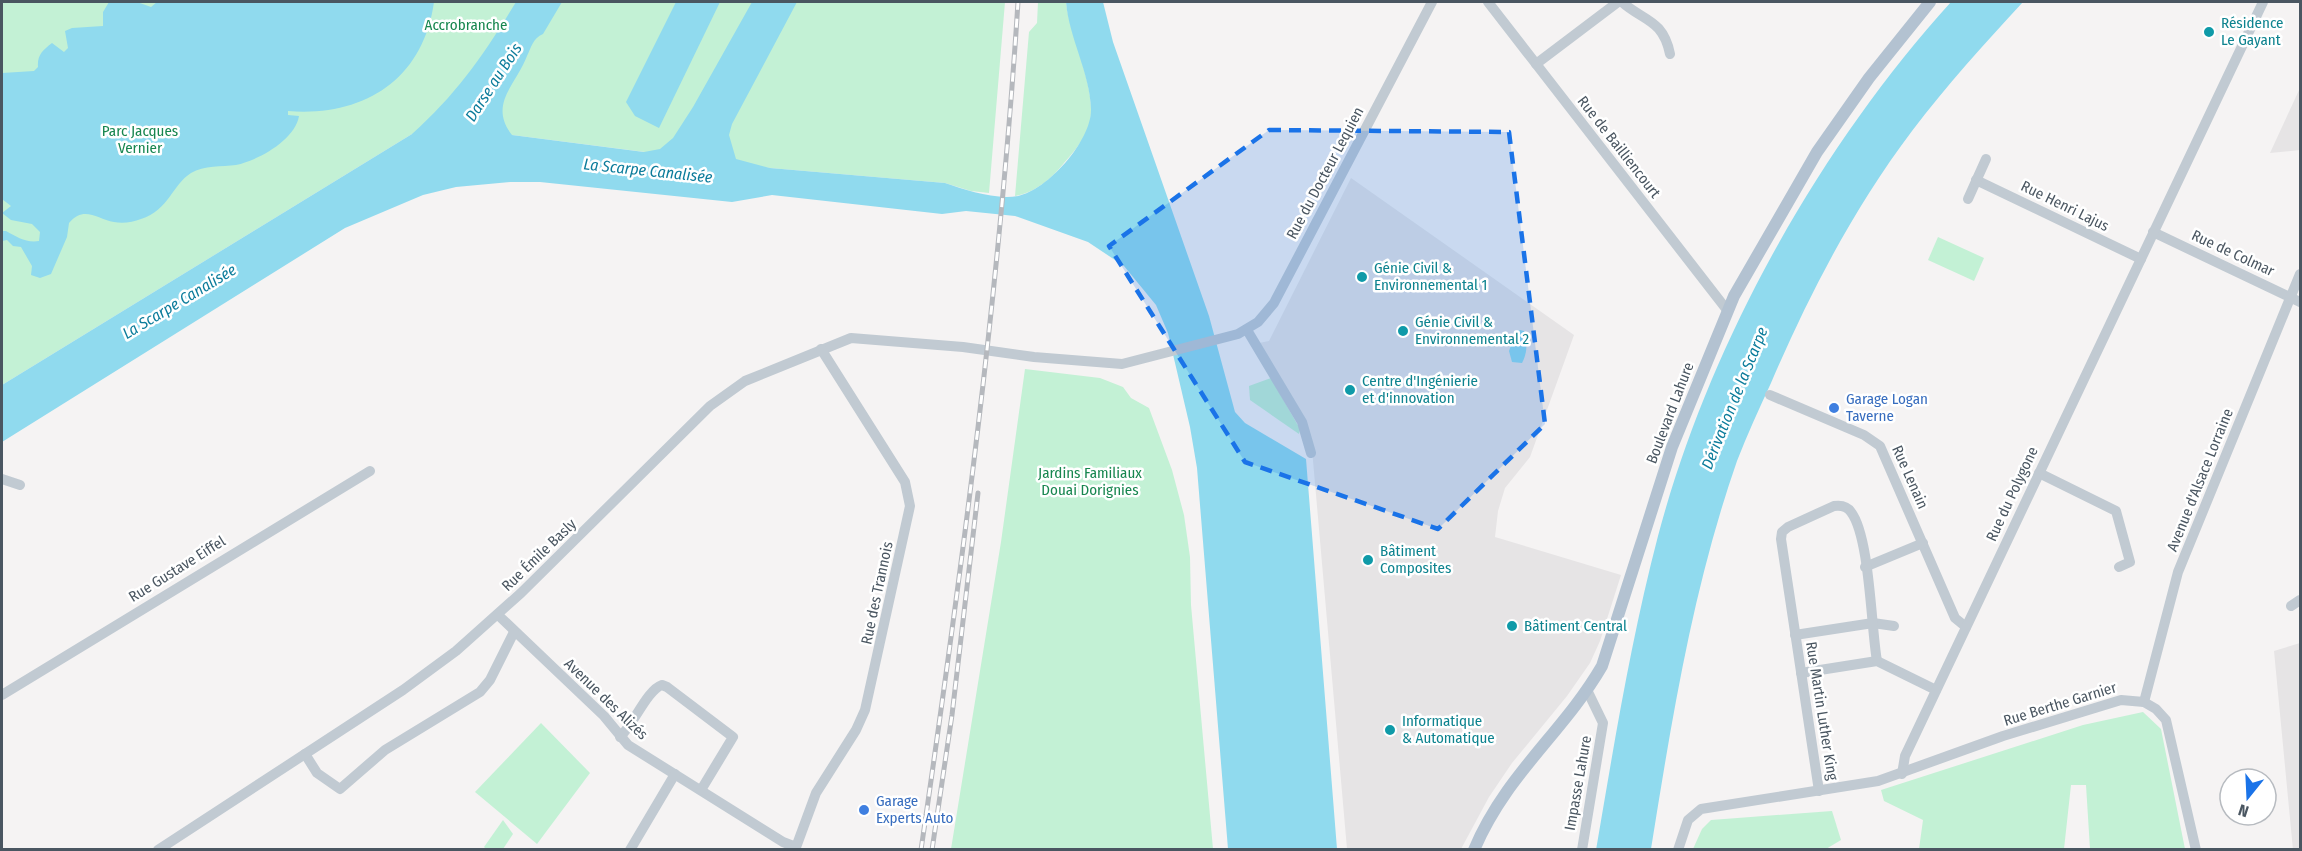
<svg xmlns="http://www.w3.org/2000/svg" width="2302" height="851" viewBox="0 0 2302 851" font-family="'Fira Sans Condensed',sans-serif">
<style>
.education{fill:#e6e4e5}
.green{fill:#c3f1d5}
.water{fill:#90daee}
.lines{fill:none;stroke-linecap:round;stroke-linejoin:round}
.minor{stroke:#c1cad2;stroke-width:10}
.major{stroke:#b3c2d1;stroke-width:12}
.rail-casing{stroke:#b5b8bd;stroke-width:5}
.rail{stroke:#fff;stroke-width:3;stroke-dasharray:9;stroke-linecap:butt}
.marked{fill:#1a73e8;fill-opacity:0.2;stroke:#1a73e8;stroke-width:4.5;stroke-dasharray:12 8;stroke-linejoin:round}
.culture-dot{fill:#0f9aa8;stroke:#fff;stroke-width:2}
.shop-dot{fill:#3f7fe0;stroke:#fff;stroke-width:2}
.labels{text-anchor:middle;stroke-width:5;stroke-linejoin:round;paint-order:stroke}
.culture-label{font-size:15px;fill:#0d838f;stroke:#fff;text-anchor:start}
.park-label{font-size:15px;fill:#17864f;stroke:#fff}
.street-label{font-size:15px;fill:#4a5661;stroke:#fff}
.shop-label{font-size:15px;fill:#366cbe;stroke:#fff;text-anchor:start}
.water-label{font-size:16px;font-style:italic;fill:#0c7c9b;stroke:#fff}
</style>
<rect width="100%" height="100%" fill="#f5f3f3"/>
<g class="education">
<polygon points="2300,88 2300,150 2270,153"/>
<polygon points="1351,178 1574,335 1530,457 1505,488 1498,511 1495,537 1621,575 1600,641 1590,663 1567,696 1512,763 1489,797 1461,849 1347,849 1312,449 1259,343 1269,341"/>
<polygon points="2300,643 2300,849 2293,850 2274,651"/>
</g>
<g class="green">
<polygon points="2,2 1005,2 989,193 971,191 945,183 770,168 512,135 412,134 2,385"/>
<path d="M 1038,2 L 1066,2 C 1069,37 1104,101 1086,133 C 1081,143 1072,154 1064,163 C 1052,178 1035,193 1015,196 L 1029,32 L 1037,23 Z"/>
<polygon points="1938,237 1984,258 1974,281 1928,260"/>
<polygon points="1025,369 1100,378 1123,387 1131,398 1149,408 1172,470 1184,515 1190,557 1191,605 1213,849 951,849 1001,542"/>
<polygon points="1271,378 1300,429 1299,434 1250,400 1249,386"/>
<polygon points="2143,712 2161,729 2185,849 2090,849 2086,785 2071,785 2064,849 1919,849 1923,820 1884,801 1881,790 2083,725"/>
<polygon points="541,723 590,773 537,844 475,792"/>
<polygon points="1832,811 1841,840 1826,849 1693,849 1702,829 1711,820"/>
<polygon points="503,820 513,834 503,849 486,849 484,847"/>
</g>
<g class="water">
<path d="M 109,2 L 137,2 L 151,7 L 157,2 L 434,2 C 423,80 364,117 288,111 L 288,115 L 299,116 C 295,140 259,160 236,165 C 222,167 204,165 191,173 C 172,185 169,210 141,219 C 133,222 123,224 114,222 C 97,219 84,205 69,223 L 67,237 L 51,274 L 40,278 L 31,275 L 32,266 L 21,247 L 13,246 L 7,240 L 2,241 L 2,231 L 6,231 C 17,237 26,243 39,241 L 40,232 L 32,224 L 11,220 L 2,213 L 11,206 L 2,199 L 2,73 L 34,71 L 38,67 C 37,55 43,50 52,43 L 64,52 L 68,48 L 65,31 L 72,28 L 103,26 L 103,12 Z"/>
<path d="M 516,2 L 562,2 L 543,34 C 533,38 531,48 527,56 C 516,85 488,104 512,135 L 644,152 L 660,149 L 673,138 L 693,107 L 752,2 L 797,2 L 732,124 L 729,135 L 736,159 L 770,168 L 945,183 C 966,190 995,200 1018,196 C 1048,190 1092,140 1091,109 C 1090,73 1069,38 1066,2 L 1103,2 L 1113,42 L 1209,316 L 1235,412 L 1245,423 L 1306,459 L 1337,849 L 1228,849 L 1197,468 L 1190,427 L 1168,333 L 1156,305 L 1124,266 L 1088,242 L 1015,216 L 966,211 L 942,214 L 772,195 L 732,202 L 540,182 L 510,182 L 456,187 L 423,195 L 345,228 L 2,442 L 2,385 L 412,134 C 457,94 485,53 516,2 Z"/>
<polygon points="676,2 720,2 659,128 635,116 626,102"/>
<path d="M 1951,2 L 2023,2 C 1985,43 1946,86 1912,131 C 1854,208 1809,294 1771,383 C 1759,409 1747,435 1737,461 C 1693,587 1672,718 1651,849 L 1596,850 C 1614,745 1631,639 1658,536 C 1709,344 1818,149 1951,2 Z"/>
<path d="M 1520,330 L 1524,331 C 1527,344 1528,351 1522,363 L 1512,362 L 1509,351 L 1516,331 Z"/>
</g>
<g class="lines">
<g class="minor">
<polyline points="1488,2 1727,310"/>
<path d="M 1622,2 C 1643,21 1663,19 1670,54"/>
<polyline points="1536,64 1618,2"/>
<polyline points="1976,180 2141,259"/>
<polyline points="1968,199 1986,159"/>
<polyline points="2153,232 2300,302"/>
<polyline points="1247,330 1302,422 1311,453"/>
<polyline points="1770,395 1864,435 1880,446 1955,618 1966,627"/>
<polyline points="2039,473 2116,511 2130,562 2119,567"/>
<polyline points="2,479 20,485"/>
<polyline points="1865,567 1923,543"/>
<polyline points="2291,606 2300,600"/>
<polyline points="498,615 604,716 628,745 783,842 796,847"/>
<polyline points="1795,635 1873,623 1894,626"/>
<polyline points="1801,673 1877,661 1936,690"/>
<polyline points="2,695 370,471"/>
<polyline points="2144,702 2178,572 2300,274"/>
<path d="M 620,737 C 634,724 647,690 662,685 L 667,687 L 733,737 L 701,790"/>
<polyline points="305,754 317,773 340,789 385,750 480,692 490,680 514,632"/>
<polyline points="1902,774 1905,756 2263,2"/>
<path d="M 1819,791 L 1781,539 L 1782,532 L 1788,527 L 1834,506 C 1841,505 1847,506 1851,512 C 1870,537 1871,628 1877,661"/>
<polyline points="158,850 403,690 456,651 521,593 710,406 745,381 851,338 963,347 1034,357 1122,364 1238,334 1258,322 1274,303 1432,2"/>
<polyline points="630,850 675,774"/>
<polyline points="795,850 816,793 856,730 865,710 910,506 905,482 821,349"/>
<polyline points="1582,850 1603,723 1587,690"/>
<polyline points="1678,850 1688,820 1701,809 1878,781 2003,736 2121,700 2144,702 2156,709 2166,720 2196,850"/>
</g>
<path class="major" d="M 1474,850 C 1506,774 1563,733 1602,666 L 1672,447 L 1734,296 L 1817,152 L 1869,78 L 1930,2"/>
<g class="rail-casing">
<g id="rail">
<path d="M 921,850 C 962,568 1000,285 1018,2"/>
<polyline points="932,850 952,715 978,493"/>
</g>
</g>
<use href="#rail" class="rail"/>
</g>
<path class="marked" d="M 1269,130 L 1509,132 L 1545,424 L 1438,529 L 1245,462 L 1109,246 Z"/>
<g class="culture-dot">
<circle cx="2209" cy="32" r="6"/>
<circle cx="1362" cy="277" r="6"/>
<circle cx="1403" cy="331" r="6"/>
<circle cx="1350" cy="390" r="6"/>
<circle cx="1368" cy="560" r="6"/>
<circle cx="1512" cy="626" r="6"/>
<circle cx="1390" cy="730" r="6"/>
</g>
<g class="shop-dot">
<circle cx="1834" cy="408" r="6"/>
<circle cx="864" cy="810" r="6"/>
</g>
<g class="labels">
<g class="culture-label">
<text x="2221" y="28">Résidence<tspan x="2221" dy="17">Le Gayant</tspan></text>
<text x="1374" y="273">Génie Civil &amp;<tspan x="1374" dy="17">Environnemental 1</tspan></text>
<text x="1415" y="327">Génie Civil &amp;<tspan x="1415" dy="17">Environnemental 2</tspan></text>
<text x="1362" y="386">Centre d'Ingénierie<tspan x="1362" dy="17">et d'innovation</tspan></text>
<text x="1380" y="556">Bâtiment<tspan x="1380" dy="17">Composites</tspan></text>
<text x="1524" y="631">Bâtiment Central</text>
<text x="1402" y="726">Informatique<tspan x="1402" dy="17">&amp; Automatique</tspan></text>
</g>
<g class="park-label">
<text x="466" y="30">Accrobranche</text>
<text x="140" y="136">Parc Jacques<tspan x="140" dy="17">Vernier</tspan></text>
<text x="1090" y="478">Jardins Familiaux<tspan x="1090" dy="17">Douai Dorignies</tspan></text>
</g>
<g class="street-label">
<text transform="translate(1619 147) rotate(52)" y="5">Rue de Bailliencourt</text>
<text transform="translate(1325 173) rotate(-62)" y="5">Rue du Docteur Lequien</text>
<text transform="translate(2065 206) rotate(26)" y="5">Rue Henri Lajus</text>
<text transform="translate(2233 253) rotate(25)" y="5">Rue de Colmar</text>
<text transform="translate(1670 413) rotate(-69)" y="5">Boulevard Lahure</text>
<text transform="translate(1910 477) rotate(66)" y="5">Rue Lenain</text>
<text transform="translate(2200 480) rotate(-68)" y="5">Avenue d'Alsace Lorraine</text>
<text transform="translate(2012 494) rotate(-65)" y="5">Rue du Polygone</text>
<text transform="translate(539 555) rotate(-44)" y="5">Rue Émile Basly</text>
<text transform="translate(177 569) rotate(-32)" y="5">Rue Gustave Eiffel</text>
<text transform="translate(877 593) rotate(-78)" y="5">Rue des Trannois</text>
<text transform="translate(606 699) rotate(44)" y="5">Avenue des Alizés</text>
<text transform="translate(2060 704) rotate(-17)" y="5">Rue Berthe Garnier</text>
<text transform="translate(1822 711) rotate(81)" y="5">Rue Martin Luther King</text>
<text transform="translate(1578 783) rotate(-80)" y="5">Impasse Lahure</text>
</g>
<g class="shop-label">
<text x="1846" y="404">Garage Logan<tspan x="1846" dy="17">Taverne</tspan></text>
<text x="876" y="806">Garage<tspan x="876" dy="17">Experts Auto</tspan></text>
</g>
<g class="water-label">
<text transform="translate(493 82) rotate(-57)" y="6">Darse au Bois</text>
<text transform="translate(648 170) rotate(6)" y="6">La Scarpe Canalisée</text>
<text transform="translate(179 301) rotate(-31)" y="6">La Scarpe Canalisée</text>
<text transform="translate(1734 398) rotate(-68)" y="6">Dérivation de la Scarpe</text>
</g>
</g>
<rect width="2302" height="851" fill="none" stroke="#4a5661" stroke-width="6"/>
<g transform="translate(2248 797) rotate(198)"><circle r="28" fill="#ffffff" stroke="#b7bbc0" stroke-width="1.5"/>
<path d="M0-4.5L10 22L0 15L-10 22Z" fill="#1a73e8"/>
<text y="-9" font-size="16" font-weight="bold" text-anchor="middle" fill="#4a5661">N</text>
</g>
</svg>
